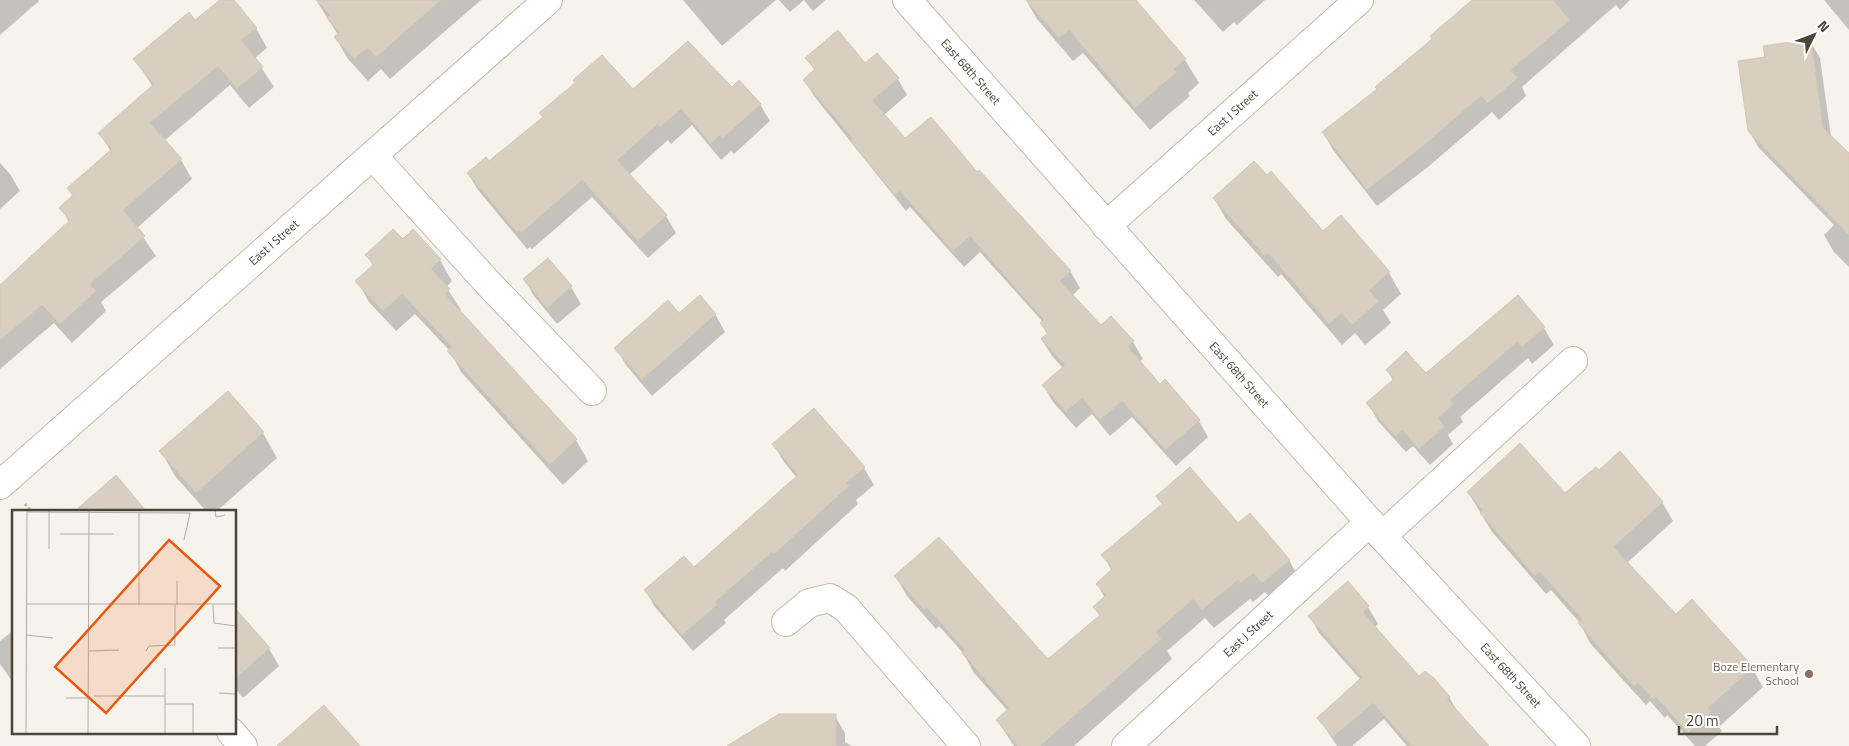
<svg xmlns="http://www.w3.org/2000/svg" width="1849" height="746" viewBox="0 0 1849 746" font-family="'Titillium Web',sans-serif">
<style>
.shadow{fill:#0003}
.building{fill:#d8cfc1;stroke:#d3c7b4}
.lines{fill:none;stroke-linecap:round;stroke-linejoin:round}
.minor-casing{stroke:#c2bbae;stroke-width:30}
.path{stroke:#c4b79f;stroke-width:3;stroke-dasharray:2.5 2.5;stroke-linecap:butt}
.minor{stroke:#fff;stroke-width:28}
.education-dot{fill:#8d6e63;stroke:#fff;stroke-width:2}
.labels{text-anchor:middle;stroke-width:4;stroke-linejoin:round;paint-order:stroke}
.street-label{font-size:12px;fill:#4b4439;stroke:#fff}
.education-label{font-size:12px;fill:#785e54;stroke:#fff;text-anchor:end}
.inset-road{fill:none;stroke:#b2ada4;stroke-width:1}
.view{fill:#e8590c;fill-opacity:0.15;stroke:#e8590c;stroke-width:2.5}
.inset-edge{fill:none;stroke:#4b4439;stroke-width:2.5}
</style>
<rect width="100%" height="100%" fill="#f6f3ec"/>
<g class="shadow">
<polygon points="0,0 38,0 39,1 0,35"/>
<polygon points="222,0 232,0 256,28 267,48 255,58 274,87 249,108 230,85 164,141 181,160 192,179 137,228 156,256 101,302 106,311 72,343 54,323 0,369 0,286 69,222 61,208 73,197 69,189 111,152 100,133 153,87 135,59 195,22"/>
<polygon points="316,0 481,0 390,79 381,69 368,81 348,59 335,37 338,35"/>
<polygon points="683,0 776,0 722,46"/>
<polygon points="779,0 826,0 813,11 804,0 790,12"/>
<polygon points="1026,0 1134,0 1185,60 1199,83 1188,93 1190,96 1150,130 1083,53 1073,61 1037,19"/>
<polygon points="1194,0 1265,0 1237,25 1234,22 1223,32"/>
<polygon points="1475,0 1630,0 1620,10 1616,5 1522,87 1526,96 1499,120 1492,112 1428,167 1377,206 1333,150 1323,132 1378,90"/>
<polygon points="1824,0 1849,0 1849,30"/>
<polygon points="1810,41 1820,58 1831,137 1849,155 1849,267 1834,252 1824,235 1834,225 1759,148 1749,131 1766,58"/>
<polygon points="807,58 865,65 898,79 907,95 884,115 905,140 976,174 1070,271 1080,288 1072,296 1101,327 1111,318 1133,342 1143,359 1139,362 1160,385 1199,421 1208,437 1176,466 1132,417 1110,436 1092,414 1076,428 1053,402 1043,385 1063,368 1052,356 1042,340 1048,335 1041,324 1043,322 980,252 964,267 910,207 906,211 814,96 804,80 815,71"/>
<polygon points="732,88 760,104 770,121 734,154 731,151 721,160 692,125 671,144 668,140 629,175 666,216 676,233 648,258 592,197 532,249 530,247 527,249 478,190 468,173 489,163 543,118 541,113 633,91"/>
<polygon points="0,163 10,174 20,191 0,209"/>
<polygon points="1214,198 1323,233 1389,273 1401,294 1383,310 1391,323 1365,345 1355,333 1342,345 1281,274 1278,277 1226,219"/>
<polygon points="413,231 440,260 452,281 446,287 461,310 459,312 576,440 588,461 563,485 461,372 450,351 415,314 396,331 369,302 357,281 373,266 367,255 403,241"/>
<polygon points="548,259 571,287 581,304 557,324 534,296 524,279"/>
<polygon points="715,314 725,332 652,396 626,365 616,348 679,315"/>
<polygon points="1544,328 1554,345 1532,364 1528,358 1460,417 1463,422 1448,435 1453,444 1430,465 1413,446 1406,452 1378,421 1368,403 1393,380 1387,370 1426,375"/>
<polygon points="228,393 263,433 277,458 217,511 206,511 175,476 161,451"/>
<polygon points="774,445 864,468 874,485 856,500 858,504 785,571 783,568 724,620 726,623 693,651 655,607 645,590 694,569 797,478 784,462"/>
<polygon points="1468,492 1565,494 1662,502 1673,521 1627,563 1676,616 1692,601 1752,668 1763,687 1719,727 1722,731 1705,746 1695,746 1667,715 1665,718 1650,701 1646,705 1623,680 1590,643 1580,623 1551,590 1546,594 1492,532"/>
<polygon points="1158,496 1238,525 1289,560 1300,580 1274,602 1265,592 1253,602 1250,599 1214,628 1205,618 1167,651 1172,659 1074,746 1014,746 997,720 1008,711 974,673 963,653 939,626 936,629 907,596 896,577 1048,661 1100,616 1094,607 1105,598 1097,584 1112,571 1103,555 1162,505"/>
<polygon points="1348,582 1368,607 1378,624 1374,627 1419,678 1449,697 1459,714 1486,746 1407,746 1384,719 1352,746 1337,746 1319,718 1361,680 1319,633 1310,616"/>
<polygon points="235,610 269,649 279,666 243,698 235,688"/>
<polygon points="14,630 14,684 0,664 0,641"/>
<polygon points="835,716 845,733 845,742 852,746 730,746"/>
</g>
<g class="building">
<polygon points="220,0 234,0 257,28 241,40 263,67 237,89 218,66 150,123 182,159 123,210 145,236 90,284 96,291 60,324 42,305 0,340 0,285 70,220 59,208 73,195 67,188 112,149 98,133 154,84 133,59 189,12 195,20"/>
<polygon points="316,0 441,0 376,57 368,48 354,59 334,37 339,32 327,18 330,15"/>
<polygon points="1026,0 1136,0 1186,59 1174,69 1177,72 1135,108 1069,30 1059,38"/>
<polygon points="1472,0 1553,0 1570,20 1511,70 1518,78 1488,103 1481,96 1418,150 1367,190 1322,132 1377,89 1375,87 1432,39 1430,36"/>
<polygon points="838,30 865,63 877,53 899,78 872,100 905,138 931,117 977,172 979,170 1071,271 1060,281 1101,325 1111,316 1134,341 1128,347 1160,384 1165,379 1200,420 1165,450 1122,401 1100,420 1082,398 1066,412 1042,385 1065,365 1041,339 1048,333 1040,323 1044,320 970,236 953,251 900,191 895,195 851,141 853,139 803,80 815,69 805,58"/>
<polygon points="1811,39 1823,128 1849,153 1849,235 1748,131 1738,61 1765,57 1763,46"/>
<polygon points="688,41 732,87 739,80 761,104 723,138 720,135 711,144 681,109 660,127 658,124 617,160 667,215 638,241 582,180 521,233 519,230 517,232 467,173 486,157 489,161 543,117 539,113 575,83 573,80 602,55 633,89"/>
<polygon points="1254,161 1267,175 1271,171 1323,231 1341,215 1390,272 1369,290 1379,301 1352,325 1342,313 1329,324 1268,253 1265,256 1213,198"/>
<polygon points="393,229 403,239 413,229 441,259 431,269 450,289 445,294 577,439 550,465 447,351 452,347 402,294 383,311 355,281 374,264 365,255"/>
<polygon points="548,258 572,286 547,308 523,279"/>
<polygon points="700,295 716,314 642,380 614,348 668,300 679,313"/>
<polygon points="1518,295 1545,327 1522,347 1517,342 1450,400 1454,404 1438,418 1444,426 1443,428 1419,449 1402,430 1395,436 1366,403 1394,379 1386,370 1406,351 1426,373"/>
<polygon points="228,391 264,432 196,493 159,451"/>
<polygon points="814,408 865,467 846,483 849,486 774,554 772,552 715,602 717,605 682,635 644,590 684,556 694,567 798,475 772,444"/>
<polygon points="1520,443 1565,493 1596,467 1599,470 1620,451 1663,502 1613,547 1676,614 1692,599 1753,667 1708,708 1712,711 1688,733 1656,697 1653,699 1638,683 1634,686 1610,660 1578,623 1582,619 1540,572 1535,576 1480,513 1483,510 1467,492"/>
<polygon points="1190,467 1238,523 1250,513 1290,560 1262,583 1253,573 1241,583 1238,580 1202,610 1193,599 1156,632 1161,639 1040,746 1018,746 996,720 1009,708 962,653 965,650 927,608 924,610 894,576 939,537 1048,659 1100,615 1093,607 1106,595 1096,584 1113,568 1101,555 1162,504 1156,496"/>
<polygon points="116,475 146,511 75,511"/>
<polygon points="1348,581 1369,606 1363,612 1379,631 1419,676 1425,671 1434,678 1450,697 1447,699 1489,746 1411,746 1373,703 1333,737 1317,718 1362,677 1308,616"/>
<polygon points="235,608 270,648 235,679"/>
<polygon points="324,705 360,746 277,746"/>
<polygon points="779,714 836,714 836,746 727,746"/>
</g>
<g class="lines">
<g class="minor-casing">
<g id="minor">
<path id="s1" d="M 907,0 L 1382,536 L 1576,746"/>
<polyline points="373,156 487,282 592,391"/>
<path id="s2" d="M 1106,226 L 1359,0"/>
<path id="s3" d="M 0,485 L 548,0"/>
<polyline points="1382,536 1573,361"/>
<polyline points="786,622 809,603 830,598 846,608 966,746"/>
<polyline points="231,732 243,746"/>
<path id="s4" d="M 1126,746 L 1370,522"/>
</g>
</g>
<polyline class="path" points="25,504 31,511"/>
<use href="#minor" class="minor"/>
</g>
<circle class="education-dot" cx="1809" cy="674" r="5"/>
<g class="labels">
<g class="street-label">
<text dy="4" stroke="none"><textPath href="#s1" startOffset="96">East 68th Street</textPath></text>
<text dy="4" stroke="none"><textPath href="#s2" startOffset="170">East J Street</textPath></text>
<text dy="4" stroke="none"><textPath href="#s3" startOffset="366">East I Street</textPath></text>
<text dy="4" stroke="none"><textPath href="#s1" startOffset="501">East 68th Street</textPath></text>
<text dy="4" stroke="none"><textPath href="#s4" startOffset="166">East J Street</textPath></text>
<text dy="4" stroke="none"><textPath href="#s1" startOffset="906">East 68th Street</textPath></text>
</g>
<g class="education-label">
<text x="1799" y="671">Boze Elementary<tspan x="1799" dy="14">School</tspan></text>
</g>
</g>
<g transform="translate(12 510)">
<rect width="224" height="224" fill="#f6f3ec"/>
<path class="inset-road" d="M 37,0 L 37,39M 203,0 L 204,7 L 213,5M 15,2 L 178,3 L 172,30M 48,24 L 102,24M 165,71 L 165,95M 15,94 L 224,94M 127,95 L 127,2M 201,95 L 202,113 L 224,116M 15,125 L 41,128M 206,138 L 224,138M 77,141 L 107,140M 134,141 L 137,136 L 163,135 L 163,95M 207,183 L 224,184M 82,186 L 153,186M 54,188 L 76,188M 153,194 L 181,194 L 181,224M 14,224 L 15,0M 76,224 L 77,0M 153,224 L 153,158"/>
<path class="view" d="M 157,30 L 208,76 L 94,203 L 43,157 Z"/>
<rect width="224" height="224" class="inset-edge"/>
</g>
<g transform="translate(1814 35) rotate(48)" stroke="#ffffff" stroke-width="4" paint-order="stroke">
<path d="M0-4L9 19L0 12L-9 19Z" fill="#4b4439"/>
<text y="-8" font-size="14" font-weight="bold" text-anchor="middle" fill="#4b4439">N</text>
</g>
<path d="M1679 726v8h98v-8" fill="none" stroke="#4b4439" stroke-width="2.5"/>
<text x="1686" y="726" font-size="15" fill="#4b4439" stroke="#ffffff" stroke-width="4" paint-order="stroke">20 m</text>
</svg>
